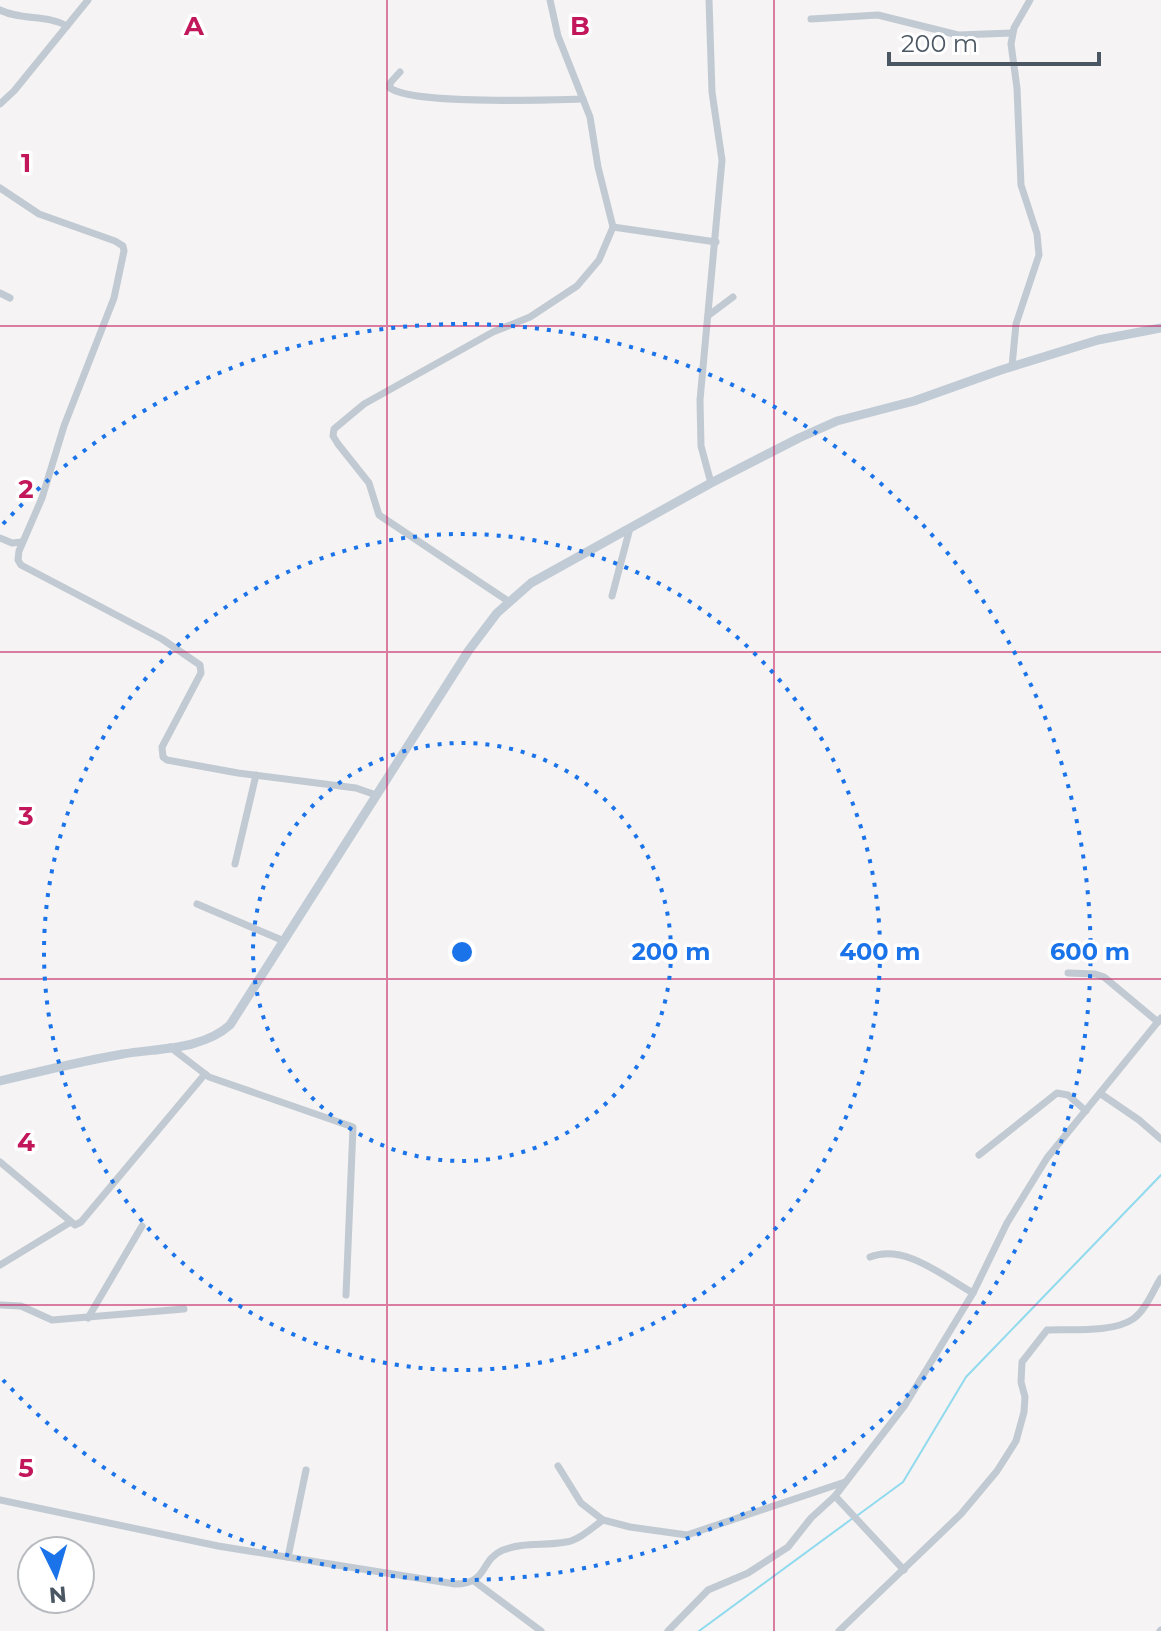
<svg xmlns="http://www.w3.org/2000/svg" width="1161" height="1631" viewBox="0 0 1161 1631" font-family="Montserrat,sans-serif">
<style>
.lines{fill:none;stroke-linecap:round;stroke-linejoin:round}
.stream{stroke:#90daee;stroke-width:2}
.street{stroke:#c1cad2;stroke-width:7}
.secondary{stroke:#c1cbd6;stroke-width:9}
.grid{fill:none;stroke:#c2185b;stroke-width:2;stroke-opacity:0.55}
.ring{fill:none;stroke:#1a73e8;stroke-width:4;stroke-dasharray:4 8}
.grid-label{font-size:26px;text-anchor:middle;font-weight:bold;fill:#c2185b;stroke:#fff;stroke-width:7;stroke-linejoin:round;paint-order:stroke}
.centre{fill:#1a73e8;stroke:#fff;stroke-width:4}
.ring-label{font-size:24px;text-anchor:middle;font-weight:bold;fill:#1a73e8;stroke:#fff;stroke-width:7;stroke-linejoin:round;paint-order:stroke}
</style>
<rect width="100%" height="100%" fill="#f5f3f3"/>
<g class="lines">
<g class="stream">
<polyline points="858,1515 903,1482 966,1377 1161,1175"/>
<polyline points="699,1631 853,1518"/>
</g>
<g class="street">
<polyline points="550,0 558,36 590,117 598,167 613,227"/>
<polyline points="709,0 712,92 722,160 700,400 701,446 711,483"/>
<path d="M 0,10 C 22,21 46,14 67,26"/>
<polyline points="811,19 878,15 958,35 1012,33"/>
<path d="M 400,72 L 390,83 L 390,88 C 415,105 547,100 583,99"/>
<polyline points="0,104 14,91 88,0"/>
<polyline points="0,188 39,214 115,241 123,246 124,251 114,298 64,426 42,498 19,551 18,560 21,565 162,639 200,665 201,673 162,747 163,757 167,760 238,773 356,788 376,795"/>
<polyline points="0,293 10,298"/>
<polyline points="709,315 733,297"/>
<polyline points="1012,366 1016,324 1039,255 1037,234 1021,185 1017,88 1011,44 1014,28 1030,0"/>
<polyline points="0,538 12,543 22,542"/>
<polyline points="612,596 630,528"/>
<polyline points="508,601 379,515 369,483 338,444 333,436 334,429 364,404 493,332 530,317 577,286 599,260 613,227 716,242"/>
<polyline points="235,864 256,775"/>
<polyline points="197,904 284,941"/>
<polyline points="1068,973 1095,974 1104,977 1158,1022"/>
<polyline points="170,1047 209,1077 353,1127 346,1295"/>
<polyline points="1101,1094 1139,1120 1161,1139"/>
<polyline points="979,1155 1057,1093 1068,1095 1086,1111"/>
<polyline points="0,1162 75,1225 81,1222 205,1074"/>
<path d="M 870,1257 C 904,1243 943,1276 973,1293"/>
<polyline points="0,1265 69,1223"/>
<polyline points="0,1305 21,1306 52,1320 184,1309"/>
<polyline points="88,1318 142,1226"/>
<polyline points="558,1466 581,1503 603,1520 630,1527 687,1535 845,1482"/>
<path d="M 0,1500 L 218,1546 L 455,1584 C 489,1584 479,1560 503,1550 C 524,1542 544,1546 566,1542 C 579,1540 592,1528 603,1520"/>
<polyline points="288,1557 306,1470"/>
<polyline points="904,1570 835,1496 905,1405 973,1293 1007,1223 1047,1158 1161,1018"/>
<polyline points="474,1581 541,1631"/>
<polyline points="668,1631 708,1590 748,1573 788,1547 811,1518 835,1496"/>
<path d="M 839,1631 L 961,1514 L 997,1471 L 1016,1441 L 1024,1412 L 1025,1397 L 1021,1382 L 1022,1362 L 1047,1330 C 1071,1329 1113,1333 1133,1319 C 1146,1310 1153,1290 1161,1278"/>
<polyline points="1160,1631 1161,1630"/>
</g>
<path class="secondary" d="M 0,1081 C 41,1071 82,1061 123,1054 C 159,1048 202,1050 230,1025 L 469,650 L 497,613 L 531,583 L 711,483 L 799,438 L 837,421 L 914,401 L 1001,370 L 1098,340 L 1161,328"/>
</g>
<path class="grid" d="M 387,0 L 387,1631M 774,0 L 774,1631M 0,326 L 1161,326M 0,652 L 1161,652M 0,979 L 1161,979M 0,1305 L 1161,1305"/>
<g class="ring">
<circle cx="462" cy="952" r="209"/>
<circle cx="462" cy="952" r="418"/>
<path d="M3 524A628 628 0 1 1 3 1380"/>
</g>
<g class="grid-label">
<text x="194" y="35">A</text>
<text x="580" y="35">B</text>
<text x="26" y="172">1</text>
<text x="26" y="498">2</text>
<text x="26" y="825">3</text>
<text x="26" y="1151">4</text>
<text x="26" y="1477">5</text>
</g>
<circle cx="462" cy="952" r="12" class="centre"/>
<g class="ring-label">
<text x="671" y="960">200 m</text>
<text x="880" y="960">400 m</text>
<text x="1090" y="960">600 m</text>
</g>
<g transform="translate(56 1575) rotate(175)"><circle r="38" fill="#ffffff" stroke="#b7bbc0" stroke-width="2"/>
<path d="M0-6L14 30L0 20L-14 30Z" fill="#1a73e8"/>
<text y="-12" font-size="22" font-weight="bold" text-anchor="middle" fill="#4a5661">N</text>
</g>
<path d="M889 52v12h210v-12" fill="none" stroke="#4a5661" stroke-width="4"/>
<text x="901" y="52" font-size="24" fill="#4a5661" stroke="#ffffff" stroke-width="6" paint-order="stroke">200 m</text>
</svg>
